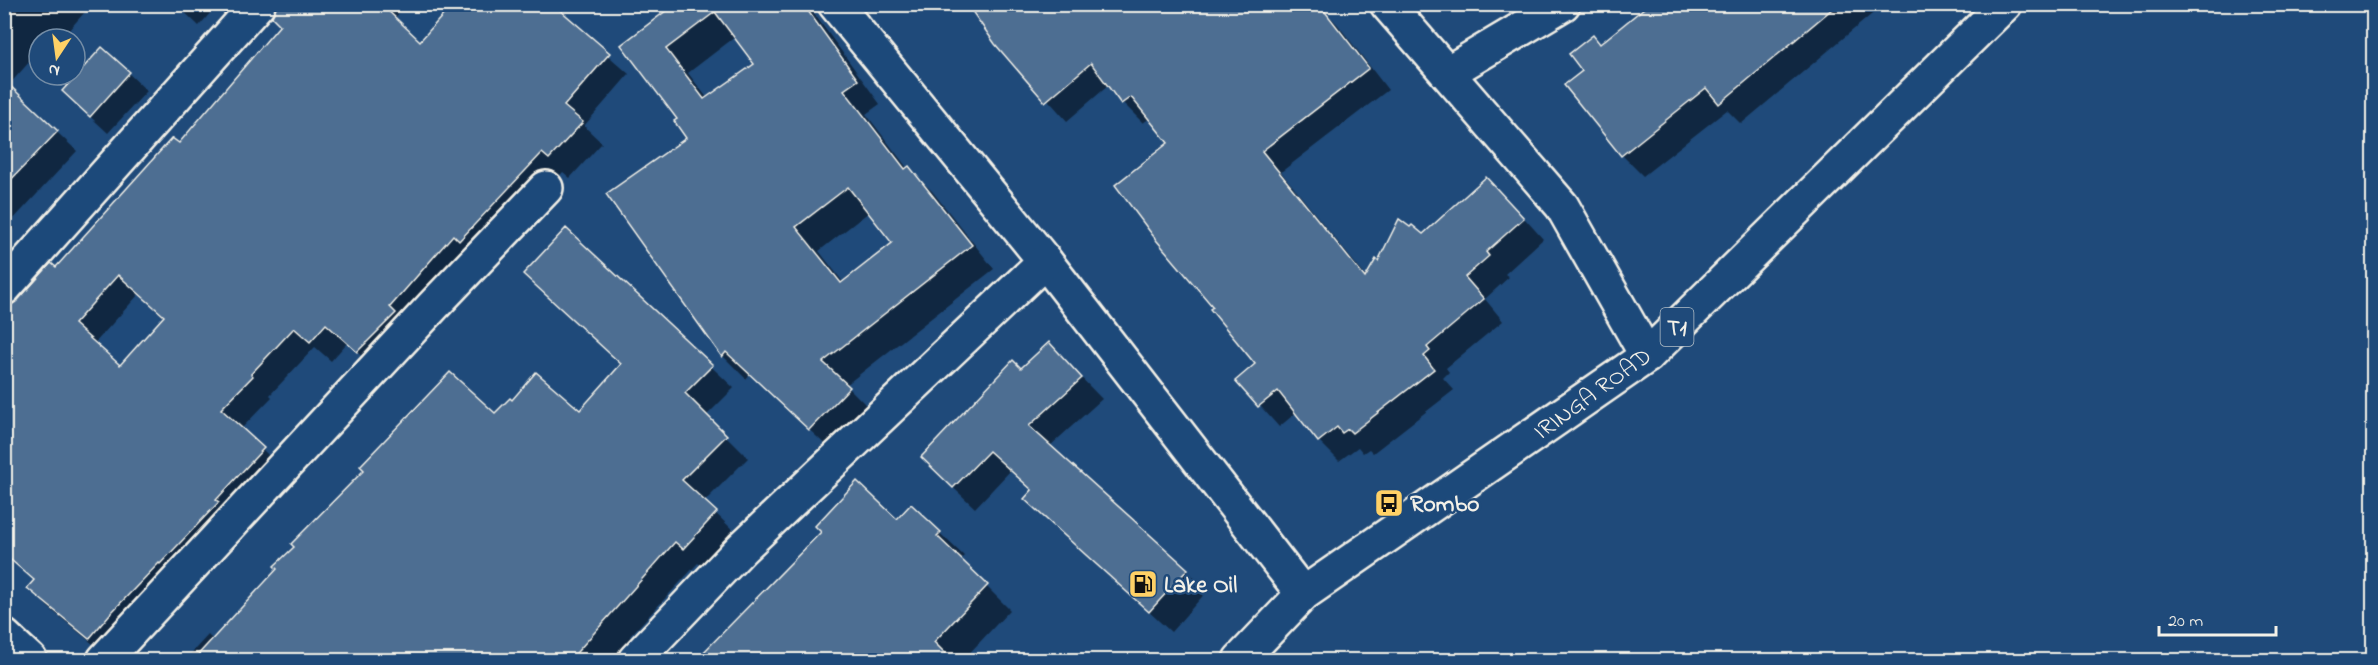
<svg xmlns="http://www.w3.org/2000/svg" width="2378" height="665" viewBox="0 0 2378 665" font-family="'Indie Flower',sans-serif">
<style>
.shadow{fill:#0007;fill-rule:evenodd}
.building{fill:#4d6e92;stroke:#f4f1e8;stroke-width:1.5;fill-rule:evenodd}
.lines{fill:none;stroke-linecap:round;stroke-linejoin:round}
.minor-casing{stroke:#f4f1e8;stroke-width:38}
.highway-casing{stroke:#f4f1e8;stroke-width:38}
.minor{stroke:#1f4a7a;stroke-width:33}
.highway{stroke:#1f4a7a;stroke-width:33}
.labels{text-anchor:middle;stroke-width:5;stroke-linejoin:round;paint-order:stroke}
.shield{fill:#1f4a7a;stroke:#b4bfc7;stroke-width:1.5}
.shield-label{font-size:22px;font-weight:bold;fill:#f4f1e8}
.street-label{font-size:24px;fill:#f4f1e8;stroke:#1f4a7a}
.poi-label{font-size:24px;font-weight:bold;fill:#f4f1e8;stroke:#1f4a7a;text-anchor:start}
</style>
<rect width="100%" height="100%" fill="#1f4a7a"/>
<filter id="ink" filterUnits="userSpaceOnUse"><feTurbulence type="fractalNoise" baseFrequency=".0167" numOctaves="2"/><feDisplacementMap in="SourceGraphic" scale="12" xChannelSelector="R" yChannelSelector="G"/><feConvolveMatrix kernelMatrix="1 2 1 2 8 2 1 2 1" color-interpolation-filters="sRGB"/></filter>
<g filter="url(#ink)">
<g class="shadow">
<polygon points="4,4 92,4 61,39 55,33 50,39 39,39 39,51 8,86 77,151 10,223 15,228 4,239"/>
<polygon points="176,4 218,4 199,26"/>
<path d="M 287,4 L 407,4 L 394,19 L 420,43 L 550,4 L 629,74 L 584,126 L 602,143 L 570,178 L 563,172 L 378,371 L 347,343 L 331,361 L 315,347 L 270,395 L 272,397 L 241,429 L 283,469 L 110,658 L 49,608 L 29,588 L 35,581 L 4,553 L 56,269 L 179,145 L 282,25 ZM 139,294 L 165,318 L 120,367 L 94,344 Z"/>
<path d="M 677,4 L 807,4 L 880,104 L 866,114 L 908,169 L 932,191 L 994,269 L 846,385 L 872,411 L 833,452 L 750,374 L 746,379 L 723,356 L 688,139 L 679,119 L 623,46 ZM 735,37 L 757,64 L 708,99 L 688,73 ZM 869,212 L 894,243 L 843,282 L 819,251 Z"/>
<polygon points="1318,4 1338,25 1388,90 1281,172 1367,278 1379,263 1423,236 1507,199 1543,239 1505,274 1509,277 1485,299 1503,321 1446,368 1449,372 1443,378 1454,390 1373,453 1369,449 1363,453 1358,447 1339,461 1319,441 1297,412 1279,427 1238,381 1257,365 1215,308 1170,143 1150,118 1143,123 1123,103 1109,85 1067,121 997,43"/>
<polygon points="1653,4 1884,4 1741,124 1727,110 1643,176 1622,155 1584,72 1601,45"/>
<polygon points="103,49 147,91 108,133 82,109"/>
<polygon points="566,230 734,388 706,416 748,458 704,502 738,535 706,570 698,563 630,636 632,639 612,660 185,660 208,635 213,640 495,415 580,413 622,365 525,274"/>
<polygon points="1069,365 1102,399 1050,446 1208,590 1171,632 1026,499 1033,491 1011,470 975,508 943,478 1021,370"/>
<polygon points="911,506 964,556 960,560 1010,610 963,660 706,660 702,657 897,521"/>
</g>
<g class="building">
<path d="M 276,4 L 381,4 L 420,41 L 453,4 L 553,4 L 610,53 L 564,106 L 583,122 L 549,159 L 542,153 L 459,241 L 453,235 L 390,307 L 396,313 L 357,352 L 326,324 L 310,342 L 294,328 L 251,374 L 253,376 L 221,409 L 264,448 L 216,500 L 219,502 L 160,564 L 159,563 L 110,614 L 89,639 L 27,588 L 34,580 L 4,554 L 4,306 L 10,306 L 18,300 L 51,263 L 56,267 L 172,138 L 179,143 L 280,25 L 272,17 ZM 118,275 L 164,316 L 120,365 L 74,324 Z"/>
<path d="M 675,4 L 803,4 L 858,80 L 844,90 L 905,169 L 909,166 L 972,245 L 823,362 L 850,387 L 809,430 L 726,352 L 722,357 L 606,194 L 686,138 L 674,121 L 677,119 L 621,45 ZM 715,12 L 754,64 L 704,99 L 666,49 ZM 848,187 L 892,243 L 841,283 L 796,227 Z"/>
<polygon points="967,4 1319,4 1369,68 1262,151 1365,278 1376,259 1378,261 1399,219 1410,227 1412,225 1423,234 1486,177 1524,218 1486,252 1489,256 1465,277 1484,299 1427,347 1430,351 1424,356 1434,369 1352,433 1348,429 1342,433 1337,427 1318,442 1278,391 1258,407 1235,381 1255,364 1210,309 1213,307 1157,241 1115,185 1168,143 1131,97 1121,104 1091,63 1045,102 995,44"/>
<polygon points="1649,4 1838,4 1719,104 1706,88 1621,156 1564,85 1582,71 1569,54 1593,35 1600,44"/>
<polygon points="102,47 130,72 90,117 62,91"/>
<polygon points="4,80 58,131 4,187"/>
<polygon points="566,228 713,365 685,393 727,435 682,480 717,512 683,549 675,542 570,660 193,660 277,569 274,566 294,547 291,544 364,470 360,466 450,372 495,413 510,398 512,400 536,372 580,410 621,364 523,274"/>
<polygon points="1049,342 1082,378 1029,426 1188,569 1149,612 1024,499 1032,490 989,451 953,488 921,457 1013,360 1021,368"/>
<polygon points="857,481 897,519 911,504 941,532 937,536 988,585 934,642 952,660 696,660 821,532 815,526"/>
</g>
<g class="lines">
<g class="minor-casing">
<g id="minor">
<polyline points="835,4 1045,261 1303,594"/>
<polyline points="1387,4 1562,206 1647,356"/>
<polyline points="1447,73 1563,4"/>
<polyline points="4,288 258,4"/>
<polyline points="4,636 30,660"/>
<polyline points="104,660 433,306 546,188"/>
<polyline points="635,660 742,548 1045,261"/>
</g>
</g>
<g class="highway-casing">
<polyline id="highway" points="1240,660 1303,594 1647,356 2005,4"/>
</g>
<use href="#minor" class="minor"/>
<use href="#highway" class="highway"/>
</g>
</g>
<defs>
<g id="bus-square" transform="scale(1.5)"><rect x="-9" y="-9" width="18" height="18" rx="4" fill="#ffd166" stroke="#1f4a7a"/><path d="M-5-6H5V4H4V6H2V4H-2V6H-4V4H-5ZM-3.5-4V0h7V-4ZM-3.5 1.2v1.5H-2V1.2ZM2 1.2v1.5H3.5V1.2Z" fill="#111"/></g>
<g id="fuel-square" transform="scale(1.5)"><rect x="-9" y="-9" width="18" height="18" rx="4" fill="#ffd166" stroke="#1f4a7a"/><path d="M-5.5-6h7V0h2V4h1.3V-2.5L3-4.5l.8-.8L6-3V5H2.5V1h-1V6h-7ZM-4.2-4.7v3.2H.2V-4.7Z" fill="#111"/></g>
</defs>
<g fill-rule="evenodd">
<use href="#bus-square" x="1389" y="503"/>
<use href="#fuel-square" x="1143" y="584"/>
</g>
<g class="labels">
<rect class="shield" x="1660.5" y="308" width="33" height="38" rx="4.5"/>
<g class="shield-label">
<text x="1677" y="335">T1</text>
</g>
<g class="street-label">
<text transform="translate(1592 393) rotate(-36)" y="8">IRINGA ROAD</text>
</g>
<g class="poi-label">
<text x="1410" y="511">Rombo</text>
<text x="1164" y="592">Lake Oil</text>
</g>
</g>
<rect width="2378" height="665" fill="none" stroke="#1f4a7a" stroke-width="24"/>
<rect x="12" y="12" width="2354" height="641" fill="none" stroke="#f4f1e8" stroke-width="2" filter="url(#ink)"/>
<g transform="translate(57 57) rotate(193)"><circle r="28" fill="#1f4a7a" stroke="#748da6" stroke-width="1.5"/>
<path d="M0-4.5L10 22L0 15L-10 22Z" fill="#ffd166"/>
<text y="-9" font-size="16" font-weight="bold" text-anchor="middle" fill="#f4f1e8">N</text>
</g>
<path d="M2159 626v9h117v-9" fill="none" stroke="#f4f1e8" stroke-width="3"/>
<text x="2168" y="626" font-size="18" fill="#f4f1e8" stroke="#1f4a7a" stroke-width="4.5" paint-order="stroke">20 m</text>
</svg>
